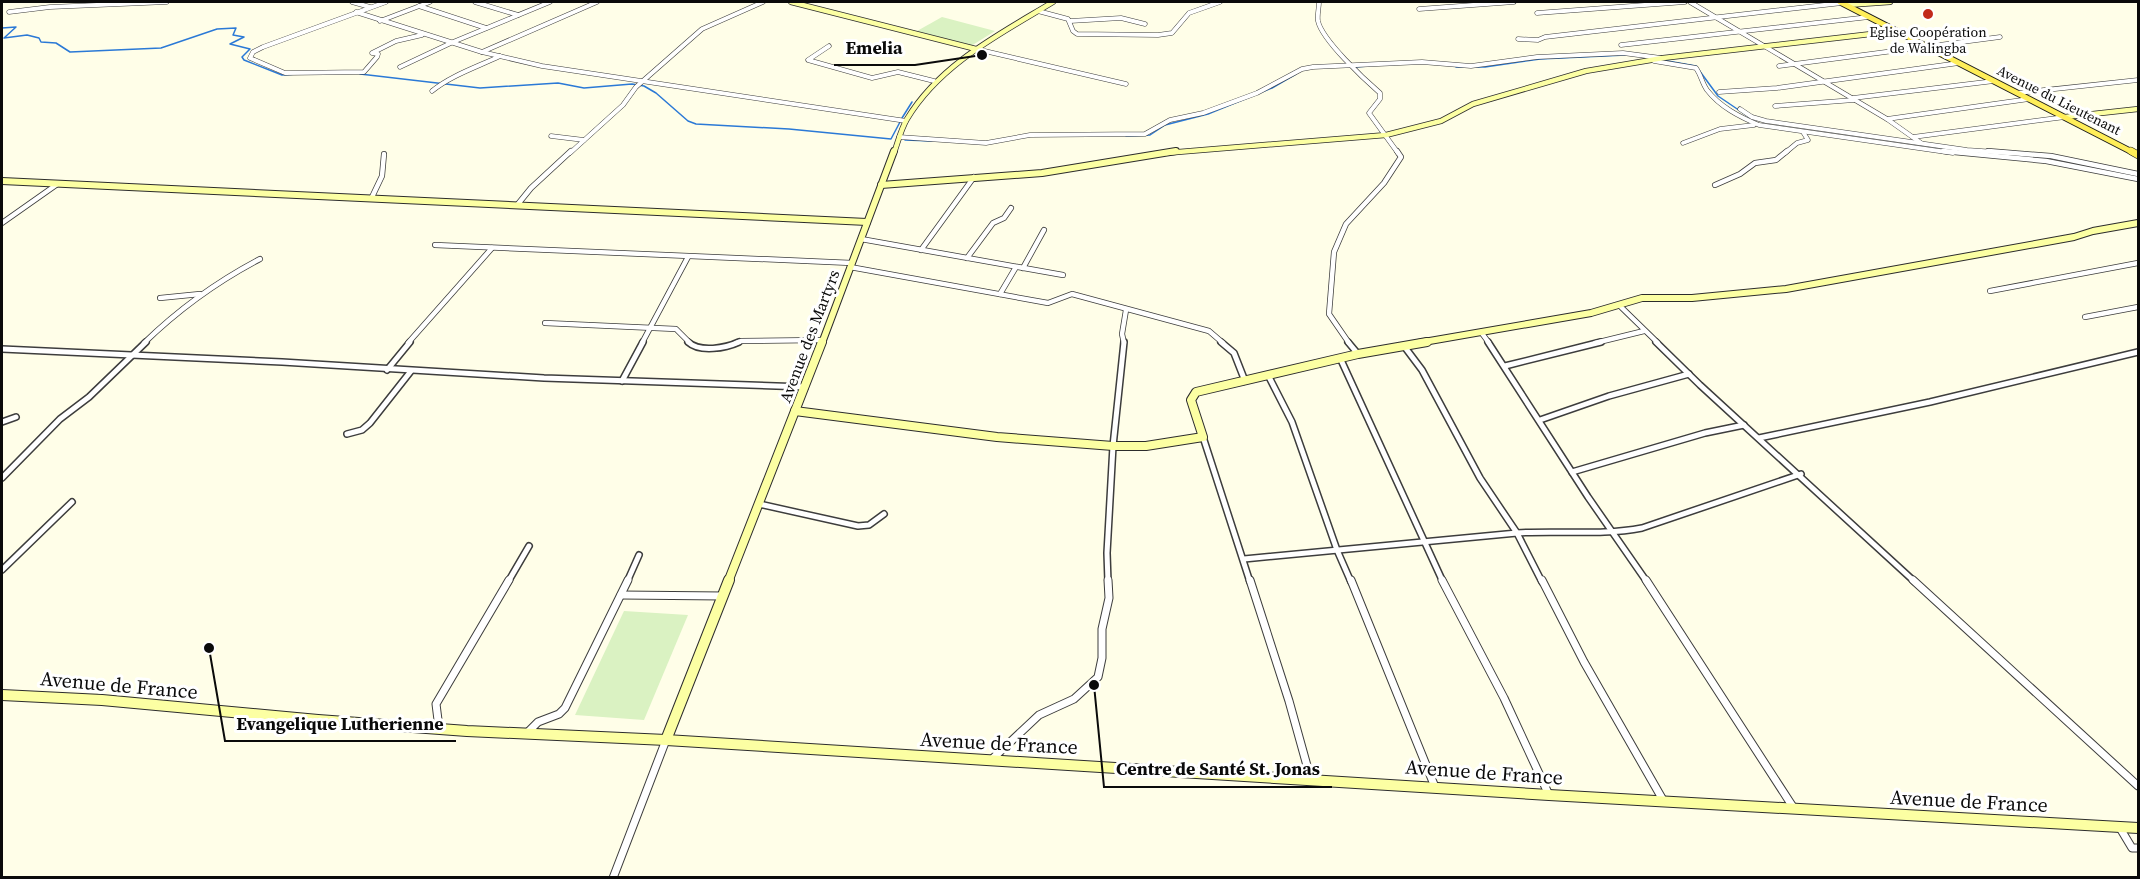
<svg xmlns="http://www.w3.org/2000/svg" width="2140" height="879" viewBox="0 0 2140 879" font-family="'Source Serif 4',serif">
<style>
.pitch{fill:#daf2c2}
.lines{fill:none;stroke-linecap:round;stroke-linejoin:round}
.stream{stroke:#2b79d6;stroke-width:1.5}
.street-far3-casing{stroke:#3d3d3d;stroke-width:5}
.street-far2-casing{stroke:#3d3d3d;stroke-width:6}
.street-far1-casing{stroke:#3d3d3d;stroke-width:8}
.street-casing{stroke:#3d3d3d;stroke-width:9}
.secondary-far3-casing{stroke:#2c2c2c;stroke-width:6}
.secondary-far2-casing{stroke:#2c2c2c;stroke-width:8}
.secondary-far1-casing{stroke:#2c2c2c;stroke-width:10}
.secondary-casing{stroke:#2c2c2c;stroke-width:12}
.primary-far1-casing{stroke:#1b1b1b;stroke-width:7}
.primary-casing{stroke:#1b1b1b;stroke-width:8}
.street-far3{stroke:#fff;stroke-width:4}
.street-far2{stroke:#fff;stroke-width:4.5}
.street-far1{stroke:#fff;stroke-width:5}
.street{stroke:#fff;stroke-width:7}
.secondary-far3{stroke:#fcffa3;stroke-width:4.5}
.secondary-far2{stroke:#fcffa3;stroke-width:6}
.secondary-far1{stroke:#fcffa3;stroke-width:8}
.secondary{stroke:#fcffa3;stroke-width:10}
.primary-far1{stroke:#ffee58;stroke-width:5}
.primary{stroke:#ffee58;stroke-width:7}
.poi-dot{fill:#c22a1b;stroke:#fff;stroke-width:2}
.labels{text-anchor:middle;stroke-width:6;stroke-linejoin:round;paint-order:stroke}
.far-poi-label{font-size:14px;fill:#0a0a0a;stroke:#fff}
.far-street-label{font-size:14px;fill:#0a0a0a;stroke:#fff}
.street-label{font-size:16px;fill:#0a0a0a;stroke:#fff}
.near-street-label{font-size:20px;fill:#0a0a0a;stroke:#fff}
.leader{fill:none;stroke:#0a0a0a;stroke-width:2}
.callout-dot{fill:#0a0a0a;stroke:#fff;stroke-width:2}
.callout-label{font-size:18px;text-anchor:middle;font-weight:bold;fill:#0a0a0a;stroke:#fff;stroke-width:6;stroke-linejoin:round;paint-order:stroke}
</style>
<rect width="100%" height="100%" fill="#fffee8"/>
<g class="pitch">
<polygon points="942,17 995,31 971,46 917,31"/>
<polygon points="624,611 688,615 644,720 575,715"/>
</g>
<g class="lines">
<g class="stream">
<polyline points="2,20 2,23"/>
<polyline points="2,28 16,27 4,38 27,35 39,38 41,42 56,43 70,52 161,48 217,29 236,28 233,35 244,37 230,44 250,49 242,57 244,60 282,75 297,74"/>
<polyline points="1662,60 1696,66 1718,96 1749,117"/>
<polyline points="1354,67 1369,66"/>
<polyline points="1456,67 1485,67 1540,59 1626,55"/>
<polyline points="360,74 480,88 558,83 584,88 632,84 644,86 656,93 688,121 696,124 789,129 891,139 900,122"/>
<polyline points="902,118 912,102"/>
<polyline points="1758,120 1951,149"/>
<polyline points="1126,136 1150,135 1165,125 1208,114 1272,88 1296,74"/>
<polyline points="905,140 932,141"/>
</g>
<g class="street-far3-casing">
<g id="street-far3">
<polyline points="352,2 370,7"/>
<polyline points="386,2 263,47 253,52 250,58 285,73 364,72 377,57 378,54 372,53 396,41 422,35"/>
<polyline points="475,2 518,15"/>
<path d="M 1319,2 C 1319,8 1317,15 1318,21 C 1322,40 1365,80 1380,93 L 1380,99 L 1369,113 L 1398,153"/>
<polyline points="1690,2 1887,119 1921,143"/>
<polyline points="419,6 486,28"/>
<polyline points="1419,9 1514,2"/>
<polyline points="1038,11 1068,19 1073,31 1077,34 1158,35 1172,33 1189,13 1220,2"/>
<polyline points="9,12 50,7 167,2"/>
<polyline points="356,12 482,52 542,66 906,121"/>
<polyline points="1537,13 1685,2"/>
<polyline points="380,21 430,2"/>
<polyline points="1070,21 1121,18 1145,24"/>
<polyline points="1518,39 1538,40 1545,37 1842,3"/>
<polyline points="1621,45 1869,17"/>
<polyline points="829,46 808,60 872,78 898,72 934,81"/>
<polyline points="976,49 1126,84"/>
<polyline points="482,52 597,2"/>
<path d="M 1654,61 L 1696,68 C 1701,75 1702,83 1707,90 C 1720,107 1740,117 1759,125 L 1953,153"/>
<polyline points="1779,66 2000,37"/>
<polyline points="400,67 453,42 550,2"/>
<path d="M 432,91 C 452,75 477,67 500,56"/>
<polyline points="1719,92 1777,88 1959,63"/>
<polyline points="2017,93 2138,80"/>
<polyline points="1853,98 1994,81"/>
<polyline points="1775,106 1854,100"/>
<polyline points="1740,109 1752,117 1766,121 1967,150 2009,153"/>
<polyline points="1887,119 2029,99"/>
<polyline points="551,136 584,140"/>
<polyline points="899,137 986,143 1030,135 1145,134 1170,120 1203,113 1257,93 1302,69 1313,67 1422,62 1471,66 1537,57 1623,53 1661,58"/>
<polyline points="1913,137 2065,117"/>
<polyline points="1683,143 1720,129 1754,125"/>
<polyline points="570,153 623,105 636,87 702,29 763,2"/>
<polyline points="1785,153 1797,143 1808,140 1803,132"/>
</g>
</g>
<g class="street-far2-casing">
<g id="street-far2">
<polyline points="1943,151 2046,161 2138,179"/>
<polyline points="1988,151 2051,156 2138,174"/>
<polyline points="1715,185 1740,174 1755,163 1776,160 1787,151"/>
<polyline points="372,197 382,176 384,154"/>
<polyline points="518,204 531,188 571,151"/>
<polyline points="2,223 56,185"/>
<polyline points="861,239 1063,275"/>
<polyline points="435,245 852,263"/>
<polyline points="921,250 974,177"/>
<polyline points="967,258 993,223 1004,218 1011,208"/>
<polyline points="850,267 1048,303 1072,294 1209,331 1223,343"/>
<polyline points="1023,268 1044,230"/>
<polyline points="1990,291 2138,263"/>
<polyline points="1000,294 1016,267"/>
<polyline points="160,298 200,294"/>
<polyline points="1620,306 1658,343"/>
<polyline points="2085,317 2138,307"/>
<polyline points="545,323 676,329 690,343"/>
<polyline points="1481,332 1489,343"/>
<path d="M 144,343 C 178,310 218,281 260,259"/>
<polyline points="408,343 492,248"/>
<polyline points="642,343 688,257"/>
<polyline points="736,343 741,341 822,340"/>
<polyline points="1124,343 1122,334 1126,310"/>
<polyline points="1349,343 1329,314 1334,252 1346,224 1384,183 1401,157 1397,151"/>
<polyline points="1595,343 1644,331"/>
</g>
</g>
<g class="street-far1-casing">
<g id="street-far1">
<path d="M 688,342 C 700,353 726,348 739,342"/>
<polyline points="1221,342 1234,353 1245,381"/>
<polyline points="1348,342 1358,354"/>
<polyline points="1488,342 1588,497 1647,582"/>
<polyline points="1656,342 1700,385 1915,582"/>
<polyline points="1404,346 1422,370 1480,478 1517,533 1542,582"/>
<polyline points="2,349 282,362 544,378 805,387"/>
<polyline points="1341,360 1443,582"/>
<polyline points="1505,366 1601,342"/>
<polyline points="387,370 410,342"/>
<polyline points="1269,377 1292,422 1337,550 1351,582"/>
<polyline points="622,381 643,342"/>
<polyline points="1540,420 1609,396 1689,374"/>
<polyline points="2,422 16,417"/>
<polyline points="347,434 362,430 370,423 411,371"/>
<polyline points="1203,437 1250,582"/>
<polyline points="1759,438 1930,402 2138,352"/>
<polyline points="1572,472 1705,433 1744,425"/>
<polyline points="2,478 60,419 89,397 146,342"/>
<polyline points="759,504 858,526 869,525 884,514"/>
<path d="M 1244,559 L 1517,533 C 1559,530 1601,536 1642,528 L 1801,474"/>
<polyline points="2,570 72,502"/>
<polyline points="508,582 529,546"/>
<polyline points="627,582 639,555"/>
<polyline points="1108,582 1107,553 1113,446 1124,342"/>
</g>
</g>
<g class="street-casing">
<g id="street">
<polyline points="1250,580 1289,701 1311,780"/>
<polyline points="1351,580 1435,787"/>
<polyline points="1442,580 1504,698 1549,795"/>
<polyline points="1542,580 1584,662 1663,800"/>
<polyline points="1646,580 1793,807"/>
<polyline points="1913,580 2138,786"/>
<polyline points="621,595 723,596"/>
<polyline points="439,728 436,704 509,580"/>
<polyline points="527,733 538,722 559,714 565,708 628,580"/>
<polyline points="990,761 1039,715 1074,699 1098,677 1102,658 1102,629 1109,598 1108,580"/>
<polyline points="2120,828 2132,848 2138,848"/>
<polyline points="613,878 666,740"/>
</g>
</g>
<g class="secondary-far3-casing">
<g id="secondary-far3">
<polyline points="791,2 976,49"/>
<polyline points="1847,5 1890,2"/>
<polyline points="2065,117 2138,109"/>
<path d="M 894,153 C 898,142 901,129 907,119 C 940,64 1000,34 1053,2"/>
<polyline points="1166,153 1386,135 1441,121 1473,104 1586,71 1663,58 1897,31"/>
</g>
</g>
<g class="secondary-far2-casing">
<g id="secondary-far2">
<polyline points="2,181 867,222"/>
<polyline points="881,185 1042,173 1176,151"/>
<polyline points="822,343 894,151"/>
<polyline points="1418,343 1591,313 1642,298 1692,298 1786,289 2074,237 2093,231 2138,223"/>
</g>
</g>
<g class="secondary-far1-casing">
<g id="secondary-far1">
<polyline points="795,411 997,437 1113,446 1146,446 1203,437 1191,400 1196,392 1358,354 1427,342"/>
<polyline points="728,582 822,342"/>
</g>
</g>
<g class="secondary-casing">
<g id="secondary">
<polyline points="2,695 102,700 318,720 467,731 666,740 1549,795 2138,828"/>
<polyline points="666,740 729,580"/>
</g>
</g>
<g class="primary-far1-casing">
<polyline id="primary-far1" points="1840,2 2134,153"/>
</g>
<g class="primary-casing">
<polyline id="primary" points="2131,151 2138,155"/>
</g>
<use href="#street-far3" class="street-far3"/>
<use href="#street-far2" class="street-far2"/>
<use href="#street-far1" class="street-far1"/>
<use href="#street" class="street"/>
<use href="#secondary-far3" class="secondary-far3"/>
<use href="#secondary-far2" class="secondary-far2"/>
<use href="#secondary-far1" class="secondary-far1"/>
<use href="#secondary" class="secondary"/>
<use href="#primary-far1" class="primary-far1"/>
<use href="#primary" class="primary"/>
</g>
<circle class="poi-dot" cx="1928" cy="14" r="6"/>
<g class="labels">
<g class="far-poi-label">
<text x="1928" y="37">Eglise Coopération<tspan x="1928" dy="16">de Walingba</tspan></text>
</g>
<g class="far-street-label">
<text transform="translate(2059 100) rotate(27)" y="5">Avenue du Lieutenant</text>
</g>
<g class="street-label">
<text transform="translate(809 336) rotate(-69)" y="6">Avenue des Martyrs</text>
</g>
<g class="near-street-label">
<text transform="translate(119 685) rotate(5)" y="7">Avenue de France</text>
<text transform="translate(999 743) rotate(3)" y="7">Avenue de France</text>
<text transform="translate(1484 772) rotate(4)" y="7">Avenue de France</text>
<text transform="translate(1969 801) rotate(3)" y="7">Avenue de France</text>
</g>
</g>
<path class="leader" d="M982 55L915 65H834M209 648L225 741H456M1094 685L1104 787H1332"/>
<g class="callout-dot">
<circle cx="982" cy="55" r="6"/>
<circle cx="209" cy="648" r="6"/>
<circle cx="1094" cy="685" r="6"/>
</g>
<g class="callout-label">
<text x="874" y="54">Emelia</text>
<text x="340" y="730">Evangelique Lutherienne</text>
<text x="1218" y="775">Centre de Santé St. Jonas</text>
</g>
<rect width="2140" height="879" fill="none" stroke="#0a0a0a" stroke-width="6"/>
</svg>
